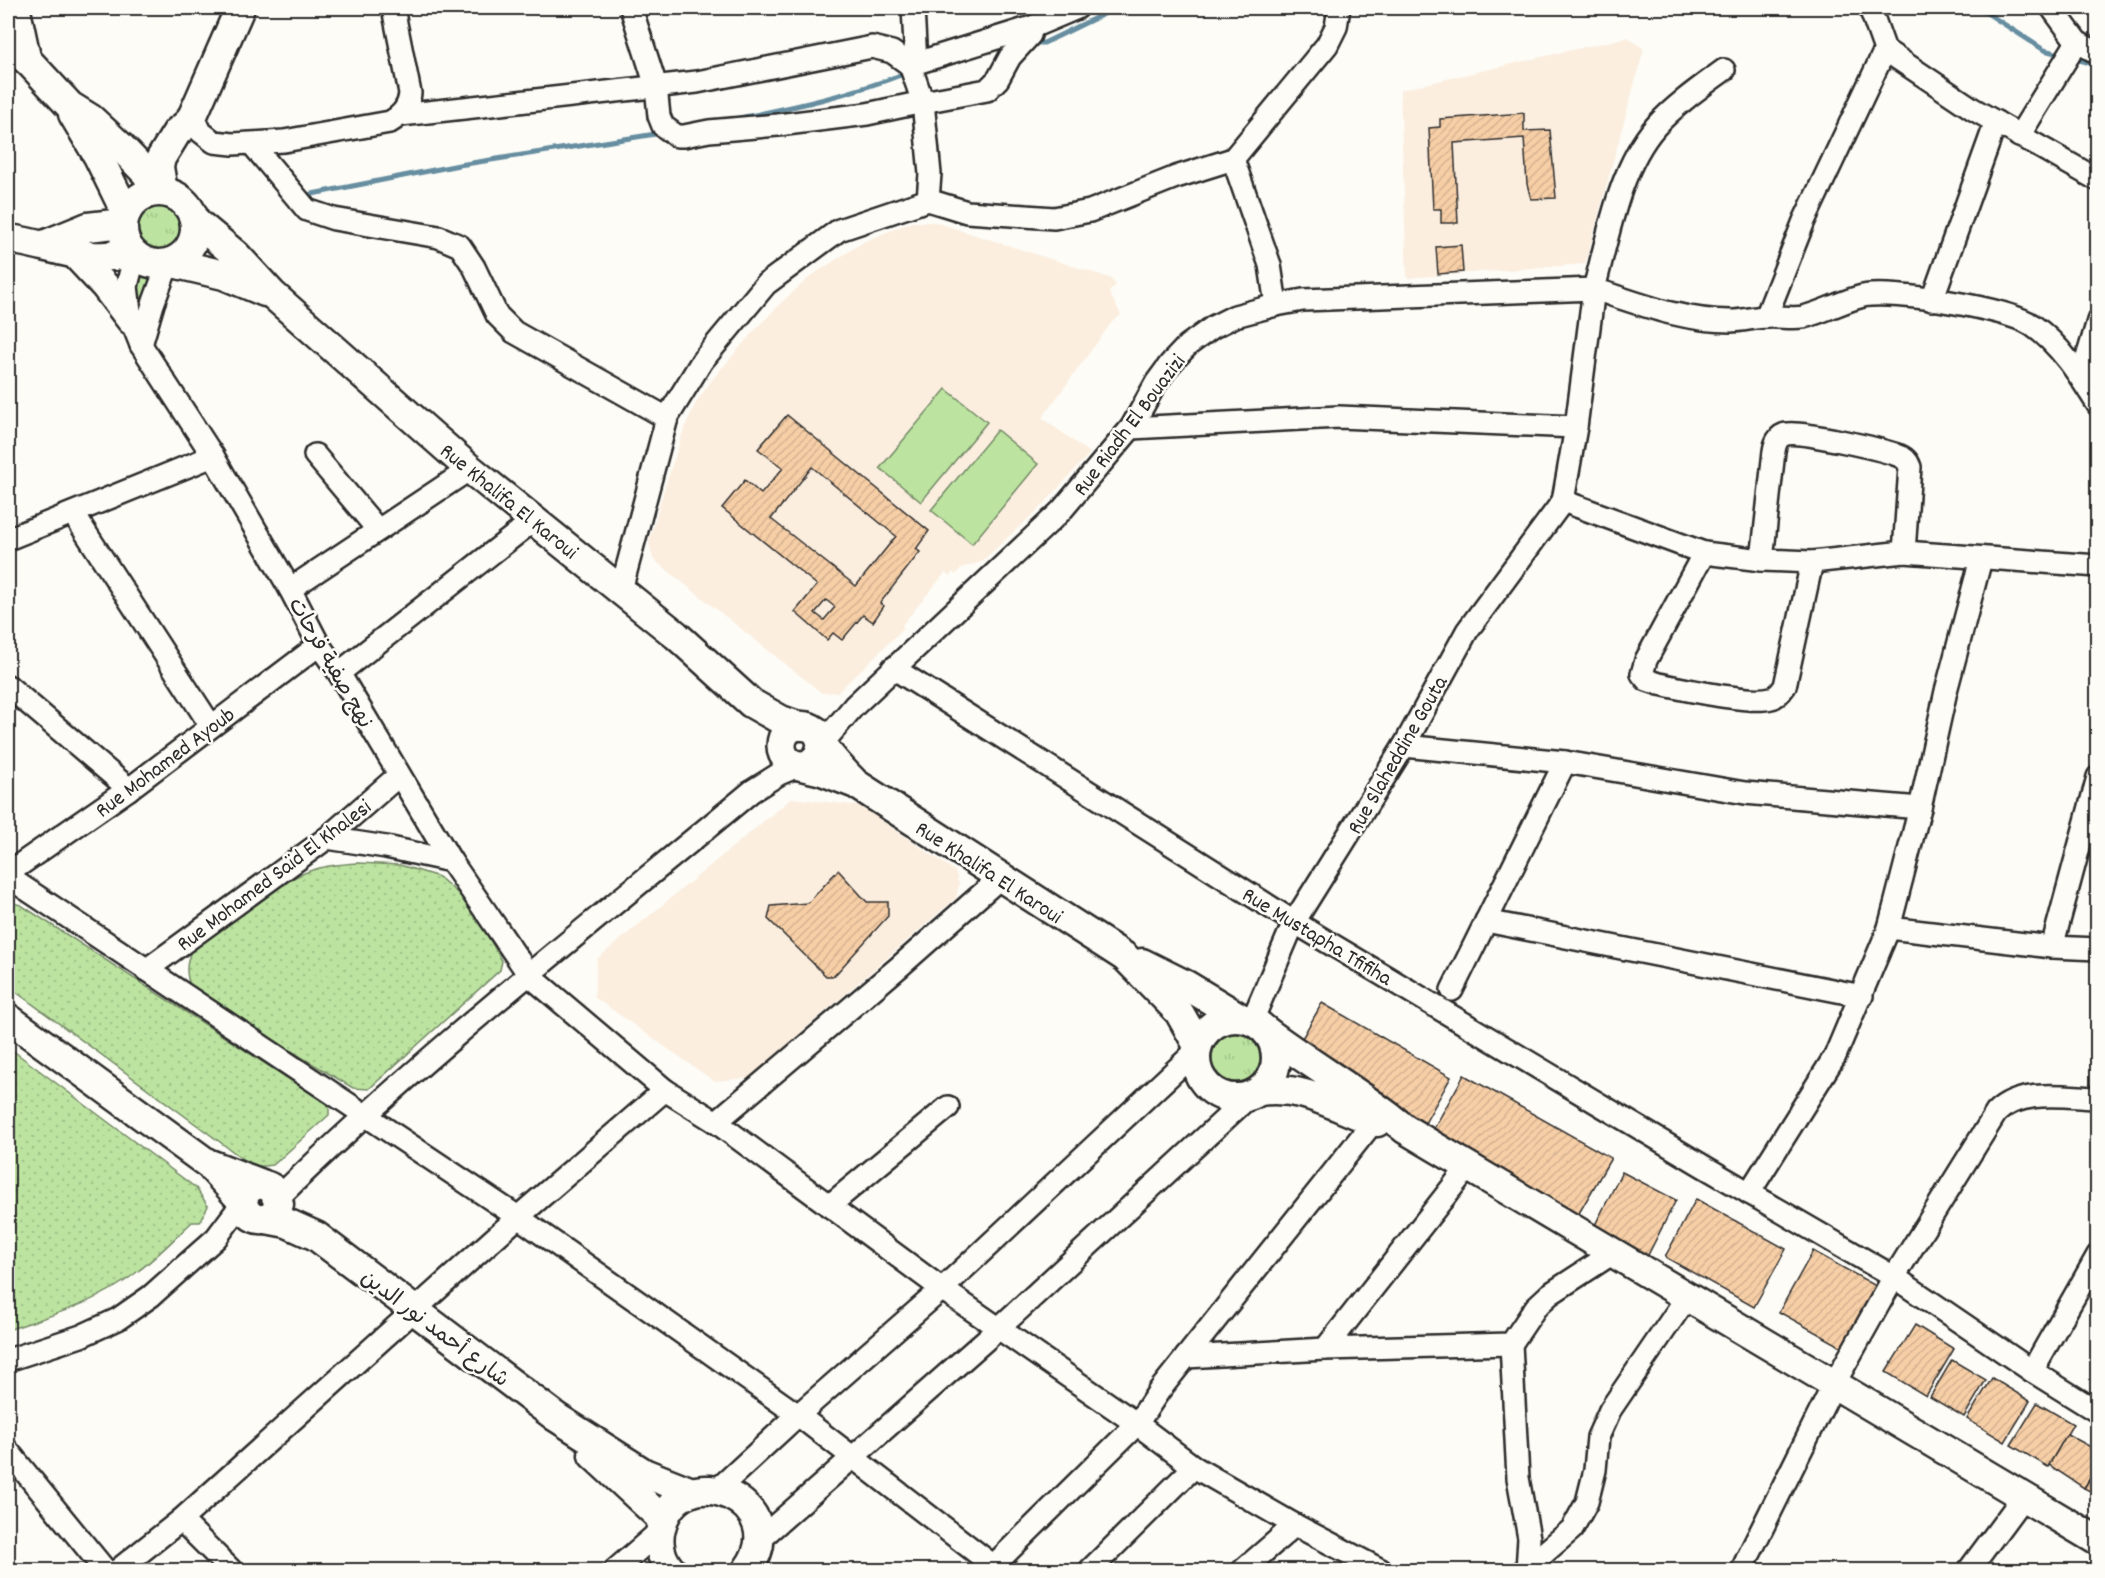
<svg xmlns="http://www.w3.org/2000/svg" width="2105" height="1578" viewBox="0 0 2105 1578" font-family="Dekko,'Playpen Sans Arabic',sans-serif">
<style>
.built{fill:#fbeedf}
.grass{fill:url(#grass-tufts);stroke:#748866;stroke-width:1.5}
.park{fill:url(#park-dots);stroke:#748866;stroke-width:1.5}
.pitch{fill:#bce4a0;stroke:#748866;stroke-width:1.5}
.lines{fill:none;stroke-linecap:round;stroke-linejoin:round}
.stream{stroke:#668ea0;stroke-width:5}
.building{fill:url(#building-hatch);stroke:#2b2b2b;stroke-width:1.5;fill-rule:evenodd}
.street-casing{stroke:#2b2b2b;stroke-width:26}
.secondary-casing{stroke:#2b2b2b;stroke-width:33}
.street{stroke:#fdfcf7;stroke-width:21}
.secondary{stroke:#fdfcf7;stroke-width:28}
.labels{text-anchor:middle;stroke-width:5;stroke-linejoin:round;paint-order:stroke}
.street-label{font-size:22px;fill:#2b2b2b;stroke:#fdfcf7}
</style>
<defs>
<pattern id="grass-tufts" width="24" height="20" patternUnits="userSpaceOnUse" patternTransform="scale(1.5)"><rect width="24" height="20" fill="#bce4a0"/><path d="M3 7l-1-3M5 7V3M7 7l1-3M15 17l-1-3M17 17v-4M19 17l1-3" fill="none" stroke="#a2c48a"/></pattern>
<pattern id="park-dots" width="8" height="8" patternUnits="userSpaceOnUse" patternTransform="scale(1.5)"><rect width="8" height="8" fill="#bce4a0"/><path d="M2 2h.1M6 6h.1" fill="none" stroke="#a2c48a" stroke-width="1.8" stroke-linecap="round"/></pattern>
<pattern id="building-hatch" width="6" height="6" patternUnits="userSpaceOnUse" patternTransform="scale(1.5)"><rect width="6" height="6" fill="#f7cfa7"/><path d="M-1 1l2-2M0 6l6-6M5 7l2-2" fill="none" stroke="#d4b290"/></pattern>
</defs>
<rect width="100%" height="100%" fill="#fdfcf7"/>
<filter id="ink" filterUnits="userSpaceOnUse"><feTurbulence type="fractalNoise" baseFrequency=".0167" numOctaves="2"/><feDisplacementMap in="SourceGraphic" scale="12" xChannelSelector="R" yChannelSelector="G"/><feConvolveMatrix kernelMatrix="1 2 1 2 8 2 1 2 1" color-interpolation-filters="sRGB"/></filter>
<g filter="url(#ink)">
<g class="built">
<polygon points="1628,37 1644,49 1585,264 1407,278 1400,90"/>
<polygon points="912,222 935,222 1110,278 1116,285 1109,292 1121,315 1112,322 1042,418 1090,453 1043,505 981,562 961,568 956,575 953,572 950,576 945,573 902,625 904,628 838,692 822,693 653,559 649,542 663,493 685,426 697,401 712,380 752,333 782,302 811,276 865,241"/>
<polygon points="792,798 861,806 955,871 959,884 956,898 749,1078 714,1081 594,997 597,959"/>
</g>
<g class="grass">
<circle cx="161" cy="231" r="25"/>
<polygon points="145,275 158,278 144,302 134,288 135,276"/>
<circle cx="1236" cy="1058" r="24"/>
</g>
<g class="park">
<path d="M 357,863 L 400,865 L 439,877 L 469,903 L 502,961 L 500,970 L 369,1089 L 353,1088 L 200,996 L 191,990 C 186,974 185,964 192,949 C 227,924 276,880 316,869 C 329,865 343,864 357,863 Z"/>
<polygon points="8,902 21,905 329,1105 329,1115 273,1165 254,1167 8,986"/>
<path d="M 8,1047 L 196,1188 L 208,1206 L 200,1222 L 192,1222 C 174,1239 157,1257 137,1272 C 100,1302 52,1315 8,1330 Z"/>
</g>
<g class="pitch">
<polygon points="946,389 987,422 921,502 880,468"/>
<polygon points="997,430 1038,464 972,544 931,510"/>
</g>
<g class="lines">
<g class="stream">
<polyline points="1979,8 2044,50 2063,55"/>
<polyline points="1033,43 1044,43 1116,8"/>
<polyline points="2072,58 2098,65"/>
<path d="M 739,118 C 795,107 853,94 906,73"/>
<polyline points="302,196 459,165 662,133"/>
</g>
</g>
<g class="building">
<polygon points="1524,113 1524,131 1550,130 1556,198 1531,199 1527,184 1524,138 1454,143 1458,223 1441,223 1441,209 1433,209 1429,128 1440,127 1440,119"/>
<polygon points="1461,245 1463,272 1438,274 1436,247"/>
<path d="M 787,415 L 929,531 L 916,549 L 920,552 L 880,603 L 884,606 L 873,622 L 863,615 L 842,640 L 833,633 L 827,640 L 795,612 L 817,585 L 722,508 L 745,480 L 761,494 L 783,468 L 758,449 ZM 812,467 L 896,536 L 856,586 L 771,519 ZM 826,600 L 835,607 L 824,620 L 815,613 Z"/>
<polygon points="838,870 867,902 888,902 888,916 834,976 826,976 768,919 771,906 808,903"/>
<polygon points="1322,1003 1451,1077 1425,1123 1296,1049"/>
<polygon points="1464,1075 1611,1158 1578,1215 1432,1132"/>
<polygon points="1622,1172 1676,1200 1647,1257 1593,1229"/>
<polygon points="1696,1199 1786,1249 1754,1307 1665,1257"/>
<polygon points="1813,1251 1876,1286 1842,1347 1779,1312"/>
<polygon points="1915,1325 1954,1349 1926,1396 1886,1372"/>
<polygon points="1952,1360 1986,1380 1964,1417 1930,1397"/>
<polygon points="1992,1378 2030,1401 2005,1442 1967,1419"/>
<polygon points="2037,1403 2073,1424 2048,1467 2011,1445"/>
<polygon points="2067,1434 2098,1451 2098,1466 2084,1488 2049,1465"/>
<polygon points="2098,1466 2098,1495 2084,1488"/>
</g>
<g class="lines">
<g class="street-casing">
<g id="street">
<polyline points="19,8 31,64"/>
<polyline points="631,8 656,86 659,116 663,126 677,136 684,136 709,131 778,125 867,114 923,102 987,90 998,79 1010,57 1030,35 1032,27"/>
<polyline points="913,8 916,63"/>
<polyline points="1870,8 1885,50 1973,109 2098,180"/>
<polyline points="2052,8 2077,42 2098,53"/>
<path d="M 1724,70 C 1701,87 1675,105 1656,126 C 1619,168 1608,237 1594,289 C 1640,304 1682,321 1731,321 C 1743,321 1755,317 1767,317 C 1778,316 1792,319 1803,317 C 1824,312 1842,301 1863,296 C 1894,290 2006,308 2032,325 C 2061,345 2080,376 2098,405"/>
<path d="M 193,115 L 201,132 L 214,142 L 233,144 L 284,141 L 390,122 C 402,115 409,107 410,93 L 393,8"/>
<polyline points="401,115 697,82 872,47 892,52 910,65"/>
<polyline points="2019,136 2077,42"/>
<polyline points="252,144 307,210 334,219 439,237 460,246 474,267 497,315 514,332 667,418"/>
<polyline points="928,200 930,174 923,102 910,65 1032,27 1077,8"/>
<polyline points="136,257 132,266 127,286 131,320 141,345 213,456 290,589 319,645 339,673 451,861 529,975 665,1090"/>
<polyline points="1932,300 1996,122"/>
<polyline points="1276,305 1303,300 1594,289 1576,427 1563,501 1704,553 1762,560 1812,562 1904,552 2098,566"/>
<polyline points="1766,317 1804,221 1885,50"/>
<polyline points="141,345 153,304 168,264"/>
<polyline points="2081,378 2098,321"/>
<polyline points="1131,428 1339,417 1576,427"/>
<polyline points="315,455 378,530"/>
<polyline points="73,513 211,726"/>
<polyline points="8,539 213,456"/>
<path d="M 1704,553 L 1646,660 L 1642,674 L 1647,680 L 1659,684 C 1684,689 1749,704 1771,698 C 1777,697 1781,692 1785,686 L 1812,562"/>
<path d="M 1762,560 L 1774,451 C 1775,444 1778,435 1787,434 C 1801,431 1881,449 1897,455 C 1904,457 1908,461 1910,467 L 1904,552"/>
<polyline points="290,589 470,469"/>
<polyline points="621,590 667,418 702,361 766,284 839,230 928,200 967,212 1054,218 1090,211 1176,177 1233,159"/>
<polyline points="893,668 1294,922 1703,1166 1894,1277 2032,1371 2098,1255"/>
<polyline points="339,673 534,520"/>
<polyline points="8,686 129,789"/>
<polyline points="822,744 854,706 1061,511 1131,428 1156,383 1170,364 1188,345 1213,327 1235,316 1276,305 1270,265 1233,159 1327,45 1336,27 1339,8"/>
<polyline points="1404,746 1565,762 1745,793 1920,808"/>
<polyline points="327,838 386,847 451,861"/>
<polyline points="8,873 129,789 319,645"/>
<polyline points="8,877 518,1217 798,1415 999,1570"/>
<polyline points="1486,921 1862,996"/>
<polyline points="1889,928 2052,947 2098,949"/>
<polyline points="2052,947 2098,777"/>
<polyline points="146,970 327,838 398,776"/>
<polyline points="1452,990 1565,762"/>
<polyline points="1252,1021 1294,922 1404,746 1467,631 1563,501"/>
<polyline points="716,1122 899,967 1001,877"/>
<polyline points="1749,1193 1835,1056 1889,928 1920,808 1946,691 1981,559"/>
<path d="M 278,1198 C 426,1052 592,924 752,791 L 779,774 L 798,766"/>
<polyline points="829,1206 948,1107"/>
<polyline points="1511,1344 1518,1478 1529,1538 1527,1570"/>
<polyline points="1325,1349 1468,1167"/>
<polyline points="1186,1357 1325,1349 1511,1344 1536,1307 1550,1294 1613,1253"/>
<polyline points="8,1360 81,1336 118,1319 151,1296 216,1238 243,1202"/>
<polyline points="2032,1371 2098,1412"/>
<polyline points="8,1451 105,1570"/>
<polyline points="717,1490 798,1415 942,1289 1195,1052"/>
<polyline points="181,1520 231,1570"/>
<polyline points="759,1540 998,1329 1250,1096"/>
<polyline points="1528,1567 1572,1529 1587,1502 1595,1470 1598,1437 1610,1410 1687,1297"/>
<polyline points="118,1570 181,1520 518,1217 665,1090 716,1122 942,1289 1137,1424 1159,1391 1374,1121"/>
<polyline points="615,1570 660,1531"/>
<polyline points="989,1570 1137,1424 1194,1467 1295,1525 1381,1570"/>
<polyline points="1090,1570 1194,1467"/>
<polyline points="1243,1570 1295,1525"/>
<path d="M 1742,1570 L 1747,1559 L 1834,1384 L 1894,1277 L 1996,1113 C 2021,1088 2066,1097 2098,1098"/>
<polyline points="1969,1570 2023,1497"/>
</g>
</g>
<g class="secondary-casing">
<g id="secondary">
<polyline points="8,43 31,64 70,106 91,119 119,145 146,173 156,191"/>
<polyline points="73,114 98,156 126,213"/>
<polyline points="163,191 159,167 161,158 177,132 187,124 193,115 240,8"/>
<circle cx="159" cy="228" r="36"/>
<polyline points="195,221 236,255 272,294 470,469 676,635 751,703 781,720 798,726"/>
<path d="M 8,239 C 54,245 83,264 131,253"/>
<polyline points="44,245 88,227 123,223"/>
<polyline points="76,255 105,286 131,320"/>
<polyline points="173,263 224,275 265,292"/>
<path d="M 822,744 L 818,757 L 808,765 C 772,770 775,723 803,726 C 807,726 812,728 816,731 C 820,736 821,743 824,748 C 833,760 842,770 852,780"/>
<polyline points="801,766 822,771 856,784 1125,957 1179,1012 1197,1044"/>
<polyline points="1142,963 1186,985 1239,1017"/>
<circle cx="1236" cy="1058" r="40"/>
<polyline points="8,1018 207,1163 262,1184"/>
<path d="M 1266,1031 C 1311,1065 1361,1093 1405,1129 L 2098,1541"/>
<path d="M 1259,1091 C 1307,1085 1334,1108 1377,1122"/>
<path d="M 213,1169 L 243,1202 C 247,1224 273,1225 279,1204 L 273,1189 C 260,1180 245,1186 243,1202"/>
<polyline points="266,1219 287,1223 316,1236 556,1417 644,1473 692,1492"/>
<polyline points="593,1455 663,1520"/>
<path d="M 671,1570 C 661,1559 657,1543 661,1528 C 680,1451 797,1504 747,1570"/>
</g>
</g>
<use href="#street" class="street"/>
<use href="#secondary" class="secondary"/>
</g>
</g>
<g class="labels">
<g class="street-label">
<text transform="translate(1128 424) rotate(-53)" y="8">Rue Riadh El Bouazizi</text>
<text transform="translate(510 500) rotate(39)" y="8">Rue Khalifa El Karoui</text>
<text transform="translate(332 662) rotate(60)" y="8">نهج صفية فرحات</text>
<text transform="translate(1396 754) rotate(-60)" y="8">Rue Slaheddine Gouta</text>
<text transform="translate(164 761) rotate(-37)" y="8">Rue Mohamed Ayoub</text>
<text transform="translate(990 871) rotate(33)" y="8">Rue Khalifa El Karoui</text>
<text transform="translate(273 874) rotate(-37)" y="8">Rue Mohamed Saïd El Khalesi</text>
<text transform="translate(1318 935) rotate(31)" y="8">Rue Mustapha Tfifiha</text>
<text transform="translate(436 1327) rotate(37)" y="8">شارع أحمد نور الدين</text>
</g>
</g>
<rect width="2105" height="1578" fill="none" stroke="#fdfcf7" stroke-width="30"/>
<rect x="15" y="15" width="2075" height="1548" fill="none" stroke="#2b2b2b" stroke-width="2" filter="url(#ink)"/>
</svg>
